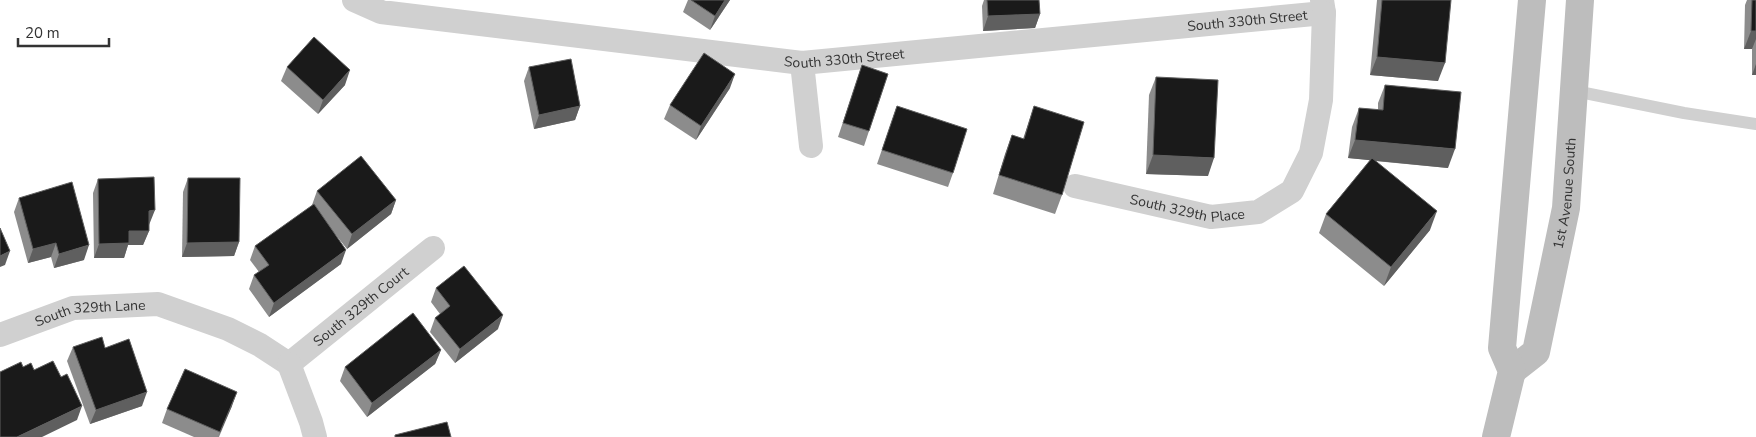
<svg xmlns="http://www.w3.org/2000/svg" width="1756" height="437" viewBox="0 0 1756 437" font-family="'Nunito Sans',sans-serif">
<style>
.lines{fill:none;stroke-linecap:round;stroke-linejoin:round}
.lane{stroke:#d0d0d0;stroke-width:12}
.street{stroke:#d0d0d0;stroke-width:24}
.secondary{stroke:#bdbdbd;stroke-width:28}
.wall{fill:#8c8c8c}
.shaded-wall{fill:#5f5f5f}
.building{fill:#1a1a1a;stroke:#5f5f5f}
.labels{text-anchor:middle;stroke-width:5;stroke-linejoin:round;paint-order:stroke}
.street-label{font-size:14px;fill:#333;stroke:#fff}
</style>
<rect width="100%" height="100%" fill="#fff"/>
<g class="lines">
<polyline class="lane" points="1575,91 1684,113 1756,124"/>
<g class="street">
<path id="s1" d="M 354,0 L 381,12 L 802,63 L 1324,13 L 1322,0"/>
<polyline points="802,63 811,146"/>
<path id="s2" d="M 1075,186 L 1211,217 L 1258,212 L 1292,191 L 1311,153 L 1321,100 L 1324,13"/>
<path id="s3" d="M 0,335 L 73,308 L 158,304 L 228,329 L 260,345 L 289,364"/>
<path id="s4" d="M 289,364 L 433,248"/>
<polyline points="289,364 311,422 315,437"/>
</g>
<g class="secondary">
<path id="s5" d="M 1512,371 L 1536,352 L 1566,208 L 1580,0"/>
<polyline points="1496,437 1512,371 1502,348 1532,0"/>
</g>
</g>
<g class="wall">
<polygon points="688,0 730,0 710,30 683,12"/>
<polygon points="984,0 1039,0 1040,14 1035,28 983,31 982,6"/>
<polygon points="1377,0 1451,0 1438,81 1370,75"/>
<polygon points="1747,0 1756,0 1756,75 1752,75 1752,49 1744,49 1745,5"/>
<polygon points="862,65 869,131 864,146 838,137"/>
<polygon points="287,67 345,85 318,114 281,81"/>
<polygon points="529,67 580,106 575,120 534,129 524,81"/>
<polygon points="1156,77 1208,176 1146,174 1149,95"/>
<polygon points="1385,85 1448,168 1375,161 1430,230 1384,286 1319,233 1326,214 1370,160 1348,158 1352,127 1359,108 1378,110 1378,103"/>
<polygon points="730,88 696,140 664,119 670,105"/>
<polygon points="897,106 953,173 948,187 877,164"/>
<polygon points="1034,106 1062,195 1055,214 993,194 1005,154 1012,135 1023,139"/>
<polygon points="188,178 239,242 234,256 182,257 183,192"/>
<polygon points="98,179 149,225 149,231 143,245 128,245 124,258 94,258 93,193"/>
<polygon points="317,191 396,200 391,214 347,249 335,234 341,264 269,317 249,289 254,275 259,272 250,260 255,246 312,206 312,205"/>
<polygon points="19,198 84,260 54,268 51,257 28,263 14,212"/>
<polygon points="436,288 498,329 455,363 430,332 435,318 440,314 431,302"/>
<polygon points="73,347 105,348 142,406 90,424 67,361"/>
<polygon points="441,350 435,364 367,417 340,381 345,367"/>
<polygon points="232,406 219,437 194,437 162,423 167,409"/>
</g>
<g class="shaded-wall">
<polygon points="725,0 730,0 710,30 715,16"/>
<polygon points="1040,14 1035,28 983,31 988,16"/>
<polygon points="1751,31 1756,31 1756,39 1752,49 1744,49"/>
<polygon points="1377,57 1445,63 1438,81 1370,75"/>
<polygon points="1756,64 1756,75 1752,75"/>
<polygon points="350,70 345,85 318,114 323,100"/>
<polygon points="735,74 730,88 696,140 701,126"/>
<polygon points="580,106 575,120 534,129 539,115"/>
<polygon points="1355,140 1455,149 1448,168 1348,158"/>
<polygon points="1153,155 1214,158 1208,176 1146,174"/>
<polygon points="396,200 391,214 347,249 352,234"/>
<polygon points="155,210 149,225 143,225 149,211"/>
<polygon points="1437,211 1430,230 1384,286 1391,267"/>
<polygon points="129,231 149,231 143,245 128,245 124,258 94,258 99,244"/>
<polygon points="239,242 234,256 182,257 187,243"/>
<polygon points="56,243 51,257 28,263 33,249"/>
<polygon points="89,245 84,260 54,268 59,254"/>
<polygon points="346,250 341,264 269,317 274,303"/>
<polygon points="10,251 5,265 0,267 0,256"/>
<polygon points="503,315 498,329 455,363 460,349"/>
<polygon points="441,350 435,364 367,417 372,403"/>
<polygon points="147,392 142,406 90,424 96,410"/>
<polygon points="237,392 232,406 218,437 220,432"/>
<polygon points="82,406 77,420 42,437 17,437"/>
</g>
<g class="building">
<polygon points="691,0 725,0 715,16"/>
<polygon points="987,0 1039,0 1040,14 988,16"/>
<polygon points="1382,0 1451,0 1445,63 1377,57"/>
<polygon points="1752,0 1756,0 1756,31 1751,31"/>
<polygon points="314,37 350,70 323,100 287,67"/>
<polygon points="704,53 735,74 701,126 670,105"/>
<polygon points="571,59 580,106 539,115 529,67"/>
<polygon points="862,65 888,74 869,131 843,123"/>
<polygon points="1156,77 1218,80 1214,158 1153,155"/>
<polygon points="1385,85 1461,92 1455,149 1355,140 1359,108 1383,110"/>
<polygon points="897,106 967,129 953,173 882,150"/>
<polygon points="1034,106 1084,122 1062,195 999,175 1012,135 1024,139"/>
<polygon points="361,156 396,200 352,234 317,191"/>
<polygon points="1372,158 1437,211 1391,267 1326,214"/>
<polygon points="154,177 155,210 149,211 149,231 129,231 129,243 99,244 98,179"/>
<polygon points="188,178 240,178 239,242 187,243"/>
<polygon points="72,182 89,245 59,254 56,243 33,249 19,198"/>
<polygon points="314,204 346,250 274,303 254,275 269,265 255,246"/>
<polygon points="0,228 10,251 0,256"/>
<polygon points="464,266 503,315 460,349 435,318 450,306 436,288"/>
<polygon points="413,313 441,350 372,403 345,367"/>
<polygon points="102,337 105,348 129,339 147,392 96,410 73,347"/>
<polygon points="53,361 61,377 67,374 82,406 17,437 0,437 0,372 21,362 23,367 31,363 34,370"/>
<polygon points="185,369 237,392 220,432 167,409"/>
<polygon points="447,422 451,437 395,437 395,435"/>
</g>
<g class="labels">
<g class="street-label">
<text dy="5" stroke="none"><textPath href="#s1" startOffset="901">South 330th Street</textPath></text>
<text dy="5" stroke="none"><textPath href="#s1" startOffset="496">South 330th Street</textPath></text>
<text dy="5" stroke="none"><textPath href="#s5" startOffset="192">1st Avenue South</textPath></text>
<text dy="5" stroke="none"><textPath href="#s2" startOffset="115">South 329th Place</textPath></text>
<text dy="5" stroke="none"><textPath href="#s4" startOffset="92">South 329th Court</textPath></text>
<text dy="5" stroke="none"><textPath href="#s3" startOffset="94">South 329th Lane</textPath></text>
</g>
</g>
<path d="M18 38v8h91v-8" fill="none" stroke="#333333" stroke-width="2.5"/>
<text x="25" y="38" font-size="15" fill="#333333" stroke="#ffffff" stroke-width="4" paint-order="stroke">20 m</text>
</svg>
